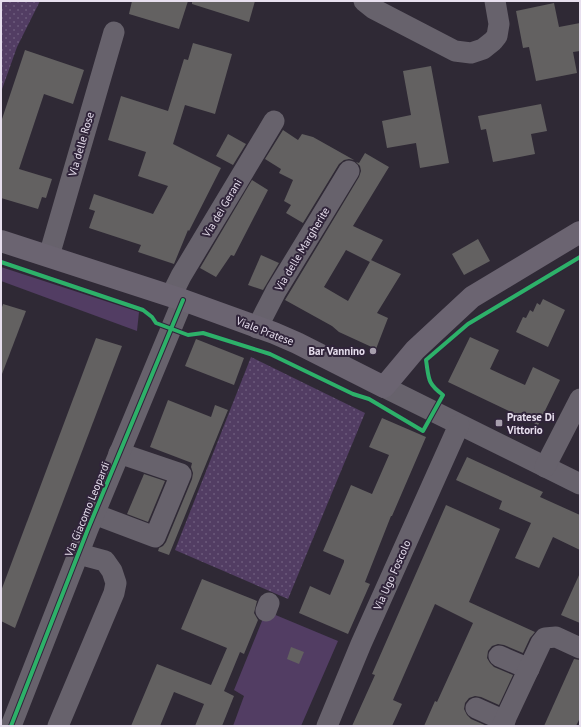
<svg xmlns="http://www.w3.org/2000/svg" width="581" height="727" viewBox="0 0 581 727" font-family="'PT Sans',sans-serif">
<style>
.park{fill:url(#park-dots)}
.garden{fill:#523d63}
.building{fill:#636161}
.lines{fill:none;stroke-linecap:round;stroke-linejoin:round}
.minor{stroke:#67626c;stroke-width:21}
.major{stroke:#6b6471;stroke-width:22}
.cycleway-casing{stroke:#30243a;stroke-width:6}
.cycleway{stroke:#2db169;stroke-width:4}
.poi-dot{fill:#a79fad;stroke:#30243a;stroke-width:1.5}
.labels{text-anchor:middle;stroke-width:4;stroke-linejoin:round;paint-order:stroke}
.street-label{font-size:11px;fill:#e7dfee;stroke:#30243a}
.poi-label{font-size:11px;font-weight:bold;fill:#e7dfee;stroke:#30243a;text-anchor:end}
</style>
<defs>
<pattern id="park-dots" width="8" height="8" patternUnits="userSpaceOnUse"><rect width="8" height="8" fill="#523d63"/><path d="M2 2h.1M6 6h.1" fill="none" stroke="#6b597a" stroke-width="1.8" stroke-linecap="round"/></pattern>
</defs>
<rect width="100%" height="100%" fill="#2f2935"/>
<g class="park">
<polygon points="1,1 40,1 17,47 1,92"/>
<polygon points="251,357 365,413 288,599 175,550"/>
</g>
<g class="garden">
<polygon points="1,267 139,312 137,331 1,281"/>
<polygon points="266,611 338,641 301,726 233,726 244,696 234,690"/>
</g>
<g class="building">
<polygon points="132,1 188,1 179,29 129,14"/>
<polygon points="192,1 255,1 249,22 192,4"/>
<polygon points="554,3 559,27 580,23 580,51 573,52 577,73 536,81 529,47 523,48 516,11"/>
<polygon points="193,43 232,54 215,114 185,105 173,144 221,168 189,231 188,230 174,264 138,252 141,245 89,228 95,211 89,209 94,194 153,214 168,186 138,176 146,152 108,140 121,96 168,111 184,59 188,60"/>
<polygon points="25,50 84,70 73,104 44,94 19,169 52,179 46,198 42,197 38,209 1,198 1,122"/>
<polygon points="431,66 449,163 420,168 416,143 387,148 382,121 411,115 403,71"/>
<polygon points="541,104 547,131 531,134 535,154 493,162 486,129 481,130 478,116"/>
<polygon points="283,130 298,140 302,134 313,137 354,160 349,159 344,160 339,164 303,223 286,213 291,205 284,201 293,180 279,173 281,169 265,159"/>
<polygon points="228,134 246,144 233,165 216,156"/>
<polygon points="365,153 389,167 353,226 383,240 370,262 346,250 324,287 348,301 371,260 401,274 377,313 388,318 376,349 339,332 332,326 285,300 359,177 361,171 360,166 356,162 359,163"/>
<polygon points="252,180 268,190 234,256 231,255 216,277 200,268"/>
<polygon points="478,239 490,261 464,275 452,254"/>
<polygon points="261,255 279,263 263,290 248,285"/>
<polygon points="543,299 565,310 548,347 516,332 523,317 526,318 530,310 533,312 537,303 540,305"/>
<polygon points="3,304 26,311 2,374 1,310"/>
<polygon points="470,337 499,350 490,369 525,385 533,367 560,380 538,425 448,382"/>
<polygon points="96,338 122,346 15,628 1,621 1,591"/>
<polygon points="196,339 244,358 234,385 185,366"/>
<polygon points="168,400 211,417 215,405 228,410 169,555 158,551 159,548 163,546 166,542 192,479 193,473 191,467 192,463 150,447"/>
<polygon points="382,418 426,437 392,516 391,516 365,582 370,584 348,634 299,613 310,586 330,595 344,562 344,560 323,551 351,485 372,494 389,455 369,447"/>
<polygon points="467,457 543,492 540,497 580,515 580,550 553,537 539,568 515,558 531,523 499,509 502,501 456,480"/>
<polygon points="144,474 165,481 148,522 127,514"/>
<polygon points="446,505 500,529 469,602 535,632 530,638 523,653 504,645 498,644 492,646 488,651 487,658 490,663 494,667 513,675 499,705 481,697 475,696 469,698 465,703 464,709 467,715 471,719 487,726 424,726 435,701 437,702 473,623 435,604 393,700 402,704 392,726 352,726 375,675 372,674"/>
<polygon points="580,573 580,623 561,615"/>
<polygon points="202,579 257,601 254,613 258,620 244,654 240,652 224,691 234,696 222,726 195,726 204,704 174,692 160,726 131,726 157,664 211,685 227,648 181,629"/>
<polygon points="291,647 304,652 299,664 287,659"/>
<polygon points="574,659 580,660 580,718 576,726 544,726"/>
</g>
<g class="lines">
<g class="minor">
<polyline points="364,1 374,9 455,51 471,53 483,49 493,41 497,36 499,24 495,1"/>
<polyline points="49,256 114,32"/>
<polyline points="171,296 181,276 274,121"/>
<polyline points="257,328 276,291 349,171"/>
<polyline points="384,387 580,484"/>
<polyline points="545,467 580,399"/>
<polyline points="94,514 155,537 181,474 119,453"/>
<polyline points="266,611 269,603"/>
<polyline points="499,656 529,669"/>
<polyline points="476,708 505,721"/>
<polyline points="11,726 88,529 183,300"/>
<polyline points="58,726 114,593 116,583 112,571 105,561 79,554"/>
<polyline points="327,726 361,644 459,425"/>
<polyline points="502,726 541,643 545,638 556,637 580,648"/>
</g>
<polyline class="major" points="1,241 183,300 274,333 297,343 384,387 415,350 472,297 580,232"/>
<g class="cycleway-casing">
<g id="cycleway">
<path d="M 1,262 L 143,310 L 152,317 L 156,323 L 188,335 L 203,333 L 270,354 L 353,394 L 369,399 L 423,431 L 443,395 C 427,383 429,379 426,360 L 468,324 L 580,257"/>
<polyline points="11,726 88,529 183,300"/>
</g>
</g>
<use href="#cycleway" class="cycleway"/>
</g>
<g class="poi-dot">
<circle cx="373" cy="351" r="4"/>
<rect x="495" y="419" width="8" height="8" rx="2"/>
</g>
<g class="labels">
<g class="street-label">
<text transform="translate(81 144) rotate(-74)" y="4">Via delle Rose</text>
<text transform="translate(222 208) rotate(-59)" y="4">Via dei Gerani</text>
<text transform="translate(302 249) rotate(-59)" y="4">Via delle Margherite</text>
<text transform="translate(265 331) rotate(21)" y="4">Viale Pratese</text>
<text transform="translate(87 509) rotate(-68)" y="4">Via Giacomo Leopardi</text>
<text transform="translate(392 575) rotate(-66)" y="4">Via Ugo Foscolo</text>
</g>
<g class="poi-label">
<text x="365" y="355">Bar Vannino</text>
<text x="507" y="421" text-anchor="start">Pratese Di<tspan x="507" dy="13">Vittorio</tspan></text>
</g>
</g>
<rect width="581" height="727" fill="none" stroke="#e7dfee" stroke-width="4"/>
</svg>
